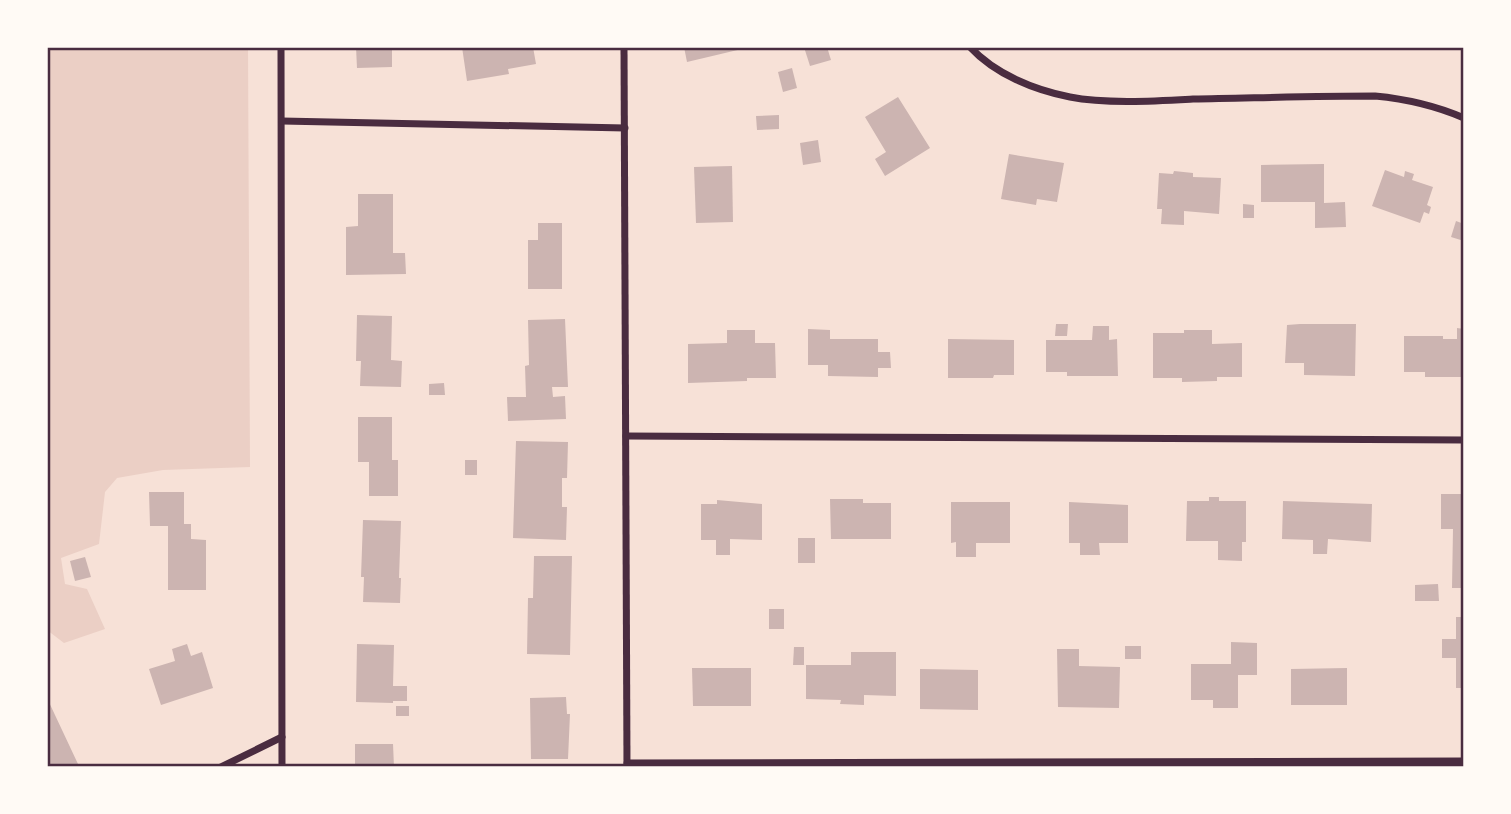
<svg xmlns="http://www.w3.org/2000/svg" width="1511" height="814" viewBox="0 0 1511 814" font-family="Inter,sans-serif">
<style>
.green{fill:#ebcfc5}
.building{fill:#ccb4b1}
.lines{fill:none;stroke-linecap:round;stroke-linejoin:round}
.minor{stroke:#4a2c40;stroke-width:7}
.neatline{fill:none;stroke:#4a2c40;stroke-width:2.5}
</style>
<rect width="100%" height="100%" fill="#f7e1d7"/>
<polygon class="green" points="47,47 248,47 250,467 163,470 117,478 105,492 99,544 61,558 65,584 87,589 105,629 64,643 47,630"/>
<g class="building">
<polygon points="356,47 392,47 392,67 357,68"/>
<polygon points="462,47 533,47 536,64 508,69 509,74 467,81"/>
<polygon points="684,47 746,47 746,48 687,62"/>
<polygon points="804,47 827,47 831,60 810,66"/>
<polygon points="792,68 797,88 783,92 778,72"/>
<polygon points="898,97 930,148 885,176 875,159 886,152 865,117"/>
<polygon points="779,115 779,129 757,130 756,116"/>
<polygon points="818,140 821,162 803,165 800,143"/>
<polygon points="1009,154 1064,163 1057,202 1037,199 1036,205 1001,199"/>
<polygon points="1324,164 1324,203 1345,202 1346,227 1315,228 1315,202 1261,202 1261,165"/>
<polygon points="732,166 733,222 696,223 694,167"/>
<polygon points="1385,170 1404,177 1405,171 1414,174 1412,180 1433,187 1427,205 1431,207 1429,214 1424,212 1420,223 1372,206"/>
<polygon points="1174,171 1193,173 1193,177 1221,178 1219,214 1184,211 1184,225 1161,224 1162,209 1157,209 1159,173 1173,174"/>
<polygon points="358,194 393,194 393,253 405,253 406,274 346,275 346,227 358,226"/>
<polygon points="1243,204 1254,205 1254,218 1243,218"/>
<polygon points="1456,221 1464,224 1464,241 1451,237"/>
<polygon points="538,223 562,223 562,289 528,289 528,240 538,240"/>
<polygon points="357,315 392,316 391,360 402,361 401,387 360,386 361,361 356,361"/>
<polygon points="565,319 568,387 552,387 553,397 565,396 566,419 508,421 507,397 526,397 525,366 529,365 528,320"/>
<polygon points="1056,324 1068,324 1067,336 1055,336"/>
<polygon points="1300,324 1356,324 1355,376 1304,375 1304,363 1285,363 1287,325"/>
<polygon points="1093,326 1109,326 1109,340 1117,339 1118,376 1067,376 1067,372 1046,372 1046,340 1092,340"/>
<polygon points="1457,328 1464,329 1464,377 1425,377 1425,372 1404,372 1404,336 1443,336 1443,339 1457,339"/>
<polygon points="808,329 830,330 830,339 878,339 878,352 890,352 891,368 878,368 878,377 828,376 828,365 808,365"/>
<polygon points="727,330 755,330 755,343 775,343 776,378 747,378 747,381 688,383 688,344 727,343"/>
<polygon points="1184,330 1212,330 1212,344 1242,343 1242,377 1217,377 1217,381 1182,382 1182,378 1153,378 1153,333 1184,333"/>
<polygon points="948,339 1014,340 1014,375 994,375 993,378 948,378"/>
<polygon points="444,383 445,395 429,395 429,384"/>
<polygon points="358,417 392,417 392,460 398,460 398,496 369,496 369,462 358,462"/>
<polygon points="516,441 568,442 567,478 562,478 562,507 567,507 566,540 513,538"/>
<rect x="465" y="460" width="12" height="15"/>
<polygon points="149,492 184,492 184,524 191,524 191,539 206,540 206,590 168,590 168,526 150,526"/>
<polygon points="1441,494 1464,494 1464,588 1452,588 1453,529 1441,529"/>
<polygon points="1209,497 1219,497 1219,501 1246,501 1246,542 1242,542 1242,561 1218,560 1218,541 1186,541 1187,501 1209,501"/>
<polygon points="830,499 863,499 863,503 891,503 891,539 831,539"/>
<polygon points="717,500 762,504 762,540 730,539 730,555 716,555 716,540 701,540 701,504 717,504"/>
<polygon points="1283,501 1372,504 1371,542 1328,539 1327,554 1313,554 1313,540 1282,539"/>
<polygon points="951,502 1010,502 1010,543 976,543 976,557 956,557 956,542 951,543"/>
<polygon points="1069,502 1128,505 1128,543 1099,543 1100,555 1080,555 1080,543 1069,543"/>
<polygon points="363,520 401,521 399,578 401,578 400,603 363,602 364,577 361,577"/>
<rect x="798" y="538" width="17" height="25"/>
<polygon points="534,556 572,556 570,655 527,654 528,598 533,598"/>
<polygon points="85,557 91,577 75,581 70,561"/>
<polygon points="1438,584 1439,601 1415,601 1415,585"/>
<rect x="769" y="609" width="15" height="20"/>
<polygon points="1456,617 1464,617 1464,688 1456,688 1456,658 1442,658 1442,639 1456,639"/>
<polygon points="1231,642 1257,643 1257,675 1238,675 1238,708 1213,708 1213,700 1191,700 1191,664 1231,664"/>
<polygon points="187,644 191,656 202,652 213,688 161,705 149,669 175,661 172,649"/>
<polygon points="357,644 394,645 393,686 407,686 407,701 393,701 393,703 356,702"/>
<rect x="1125" y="646" width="16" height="13"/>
<polygon points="794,647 804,647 804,665 793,665"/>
<polygon points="1057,649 1079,649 1079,666 1120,667 1119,708 1058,707"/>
<polygon points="851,652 896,652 896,696 864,695 864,705 840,704 841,700 806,699 806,665 851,665"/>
<polygon points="692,668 751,668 751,706 693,706"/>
<polygon points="1347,668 1347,705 1291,705 1291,669"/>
<polygon points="920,669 978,670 978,710 920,709"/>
<polygon points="566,697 567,714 570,714 568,759 531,759 530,698"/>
<polygon points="47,698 78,764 72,767 55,767 54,765 47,767"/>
<rect x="396" y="706" width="13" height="10"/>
<polygon points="355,744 393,744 394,767 355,767"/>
</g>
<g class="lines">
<g class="minor">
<polyline points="281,47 282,767"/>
<polyline points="624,47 627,766"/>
<path d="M 970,47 C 995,74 1034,90 1070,97 C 1105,104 1156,101 1193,99 C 1254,98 1314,96 1375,96 C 1407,99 1434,105 1464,118"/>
<polyline points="282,121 625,128"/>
<polyline points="626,436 1464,440"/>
<polyline points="627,763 1464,761"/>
<polyline points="221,767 282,737"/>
</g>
</g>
<rect width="1511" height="814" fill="none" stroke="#fffaf5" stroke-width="98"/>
<rect x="49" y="49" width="1413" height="716" class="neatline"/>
</svg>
